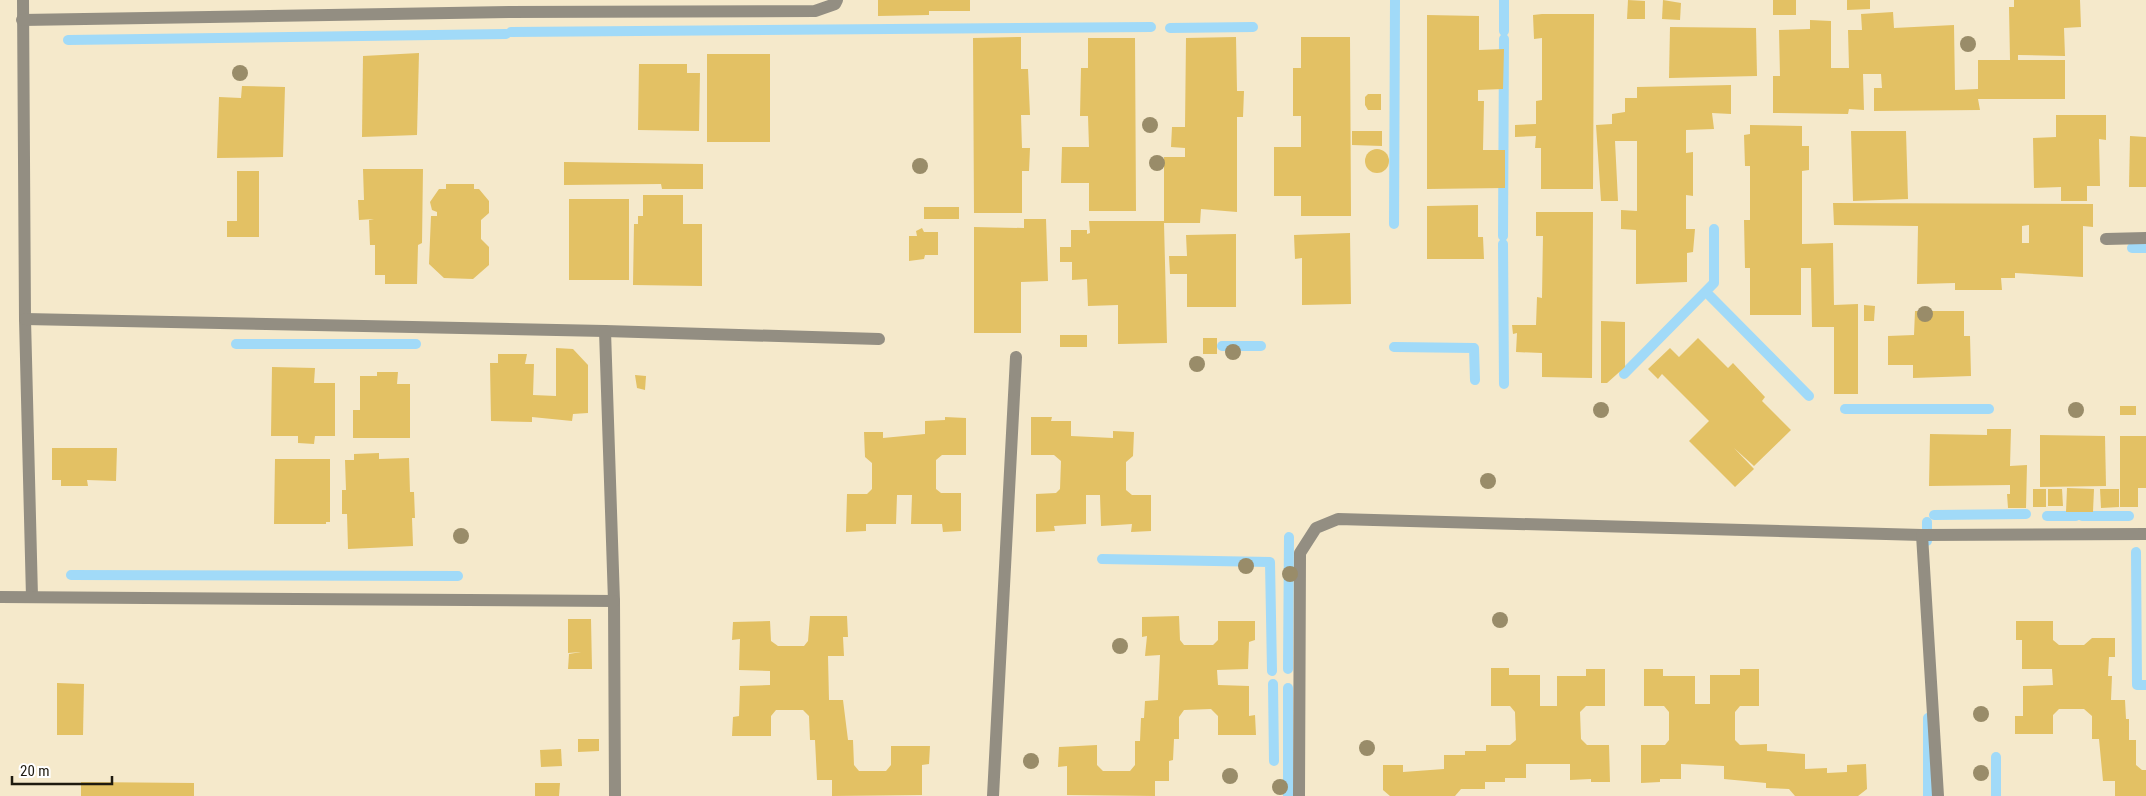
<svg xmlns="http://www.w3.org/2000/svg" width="2146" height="796" viewBox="0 0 2146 796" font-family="'Roboto Condensed',sans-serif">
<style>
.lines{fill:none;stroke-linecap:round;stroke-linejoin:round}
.stream{stroke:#a1daf8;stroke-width:10}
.building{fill:#e3c164;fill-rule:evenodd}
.minor{stroke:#938e82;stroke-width:12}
.tree{fill:#998c69}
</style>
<rect width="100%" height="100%" fill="#f5e9cb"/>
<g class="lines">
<g class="stream">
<polyline points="1170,28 1253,27"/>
<polyline points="1504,31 1504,0"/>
<polyline points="511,32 1151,27"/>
<polyline points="68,40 506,34"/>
<polyline points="1394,224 1395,0"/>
<polyline points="1503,236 1504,39"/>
<polyline points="1503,244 1504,384"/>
<polyline points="2132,248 2146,248"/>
<polyline points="1710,296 1809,396"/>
<polyline points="236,344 416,344"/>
<polyline points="1222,346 1261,346"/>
<polyline points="1394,347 1474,348 1475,380"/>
<polyline points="1624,374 1714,283 1714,229"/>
<polyline points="1845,409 1989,409"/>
<polyline points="1934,515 2026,514"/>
<polyline points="2047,516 2076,516"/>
<polyline points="2082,516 2129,516"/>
<polyline points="1927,522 1927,541"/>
<polyline points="2136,552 2137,685 2146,685"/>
<polyline points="1102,559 1270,562 1272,671"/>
<polyline points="71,575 458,576"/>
<polyline points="1288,669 1289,537"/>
<polyline points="1273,684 1274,761"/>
<polyline points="1928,718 1928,796"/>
<polyline points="1288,796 1288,688"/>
<polyline points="1996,796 1996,757"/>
</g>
</g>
<g class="building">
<polygon points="878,0 970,0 970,11 929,11 929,15 878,16"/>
<polygon points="1628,0 1645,1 1645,19 1627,19"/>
<polygon points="1663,0 1681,3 1680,20 1662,19"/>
<rect x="1773" y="0" width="23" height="15"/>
<polygon points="1847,0 1870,0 1870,9 1847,10"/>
<polygon points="2014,0 2080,0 2081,27 2064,28 2065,56 2018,55 2018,60 2065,60 2065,99 1978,99 1980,110 1874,111 1874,88 1882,88 1881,74 1863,74 1864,110 1849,109 1848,114 1773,113 1773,76 1780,76 1779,30 1810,29 1810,20 1831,21 1831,68 1849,68 1848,30 1862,30 1861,14 1893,12 1894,28 1954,25 1955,90 1978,89 1978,60 2010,60 2009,7 2014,7"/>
<polygon points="1542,14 1594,14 1593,189 1541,189 1541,148 1535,148 1536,136 1515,137 1515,125 1536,124 1536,101 1542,100 1542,38 1534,39 1533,15"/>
<polygon points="1427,15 1479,16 1479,50 1504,49 1503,89 1478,90 1478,101 1484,101 1483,150 1505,150 1505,188 1427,189"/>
<polygon points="1670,27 1756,28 1757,76 1669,78"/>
<polygon points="1021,37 1021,69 1028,69 1030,115 1021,115 1022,148 1030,148 1029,171 1022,171 1022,213 974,213 973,38"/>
<polygon points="1236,37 1237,91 1244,91 1243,117 1237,117 1237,212 1201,209 1200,223 1164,223 1167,343 1118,344 1118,305 1088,306 1087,279 1072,280 1072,262 1060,262 1060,247 1071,247 1071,230 1087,230 1087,234 1090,233 1089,221 1164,221 1164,157 1185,157 1185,148 1171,147 1172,127 1185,127 1186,38"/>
<polygon points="1301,37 1350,37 1351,216 1301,216 1301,196 1274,196 1274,147 1301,147 1301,116 1293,116 1293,68 1301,68"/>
<polygon points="1088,38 1135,38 1136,211 1089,211 1089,183 1061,183 1062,147 1089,147 1088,116 1080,116 1081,68 1088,68"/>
<polygon points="419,53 417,135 362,137 363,56"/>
<rect x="707" y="54" width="63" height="88"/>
<polygon points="639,64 687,64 687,73 700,73 699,131 638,130"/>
<polygon points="1731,85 1731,114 1712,113 1714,129 1686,130 1686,153 1693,152 1693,196 1686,195 1686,229 1695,229 1693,252 1687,253 1687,282 1636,284 1636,230 1621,229 1621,210 1637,211 1637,141 1615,141 1618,201 1601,201 1596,125 1612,124 1612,114 1625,112 1625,98 1637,98 1637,87"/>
<polygon points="242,86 285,87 283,157 217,158 219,97 241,98"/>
<polygon points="1368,94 1381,94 1381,110 1368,110 1365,105 1365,97"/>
<polygon points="2056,115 2106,115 2106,140 2099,139 2100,186 2087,186 2087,201 2061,201 2061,187 2034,188 2033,138 2056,137"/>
<polygon points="1750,125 1802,126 1802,146 1809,146 1809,170 1802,171 1802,244 1833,243 1834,305 1858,304 1858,394 1834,394 1834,327 1812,327 1811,268 1801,268 1801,315 1750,315 1750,268 1745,268 1744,220 1750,220 1750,166 1745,166 1744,135 1750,134"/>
<polygon points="1352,131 1382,131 1382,146 1352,145"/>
<polygon points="1851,131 1906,131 1908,199 1853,201"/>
<polygon points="2130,136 2146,137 2146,187 2129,187"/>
<circle cx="1377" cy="161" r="12"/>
<polygon points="564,162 703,164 703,189 662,189 661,184 564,185"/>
<polygon points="363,169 423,169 422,243 418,245 417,284 385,284 385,275 375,275 375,245 370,245 369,220 374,219 359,220 358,200 364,200"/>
<polygon points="237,171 259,171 259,237 227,237 227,221 237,221"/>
<polygon points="446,184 474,184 474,189 479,189 489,201 489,213 481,220 481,239 489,247 489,265 473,279 444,278 429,264 431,216 437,216 437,212 432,210 430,202 439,189 446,189"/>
<polygon points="643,195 683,195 683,224 702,224 702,286 633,285 634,224 638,224 638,216 643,216"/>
<rect x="569" y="199" width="60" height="81"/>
<path d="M 1833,203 L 2093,204 L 2093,227 L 2083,226 L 2083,277 L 2015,273 L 2015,278 L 2001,278 L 2002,290 L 1955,290 L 1955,283 L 1917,284 L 1918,226 L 1834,225 ZM 2029,225 L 2029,243 L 2022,243 L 2022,226 Z"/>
<polygon points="1478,205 1478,237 1483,237 1484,259 1427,259 1427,206"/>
<rect x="924" y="207" width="35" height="12"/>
<polygon points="1536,212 1593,212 1592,378 1542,377 1542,353 1516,352 1517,333 1513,334 1512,325 1536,325 1537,297 1542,298 1543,236 1536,236"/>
<polygon points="1024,219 1046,219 1048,281 1021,282 1021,333 974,333 974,227 1024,228"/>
<polygon points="922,228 924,232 938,232 938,255 925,255 924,259 909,261 909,236 917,236 916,231"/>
<polygon points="1350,233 1351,304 1302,305 1302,258 1295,259 1294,235"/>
<polygon points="1236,234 1236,307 1187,307 1187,274 1170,274 1169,256 1187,256 1186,235"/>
<polygon points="1864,305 1875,306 1874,321 1864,321"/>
<polygon points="1915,311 1964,311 1964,336 1970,336 1971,376 1913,378 1913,365 1888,365 1888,336 1914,335"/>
<polygon points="1601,321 1625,322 1625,367 1607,383 1601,383"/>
<rect x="1060" y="335" width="27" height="12"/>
<rect x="1203" y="338" width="14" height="16"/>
<polygon points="1698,338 1728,368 1733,363 1765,397 1762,401 1791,430 1754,466 1734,448 1754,469 1735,487 1689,441 1709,421 1662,374 1658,379 1648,369 1670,348 1679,357"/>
<polygon points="556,348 573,349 588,365 588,413 573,414 572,421 532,417 532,422 491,421 490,363 498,363 498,354 527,354 525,364 534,364 533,395 556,396"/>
<polygon points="272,367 315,368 314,383 335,383 335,436 315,436 314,444 298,443 298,436 271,436"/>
<polygon points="377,372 398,372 397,384 410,384 410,438 353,438 353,410 360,410 360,376 377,376"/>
<polygon points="635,375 646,376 645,390 637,388"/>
<rect x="2120" y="406" width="16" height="9"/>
<polygon points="945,417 966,418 966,455 942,455 936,460 936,489 941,493 961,493 961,531 943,532 942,524 911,524 912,495 897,495 896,524 866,524 866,531 846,532 847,494 867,494 872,489 872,463 865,457 864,432 883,432 883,438 925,434 925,421 945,420"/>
<polygon points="1031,417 1052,417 1051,421 1071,421 1071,436 1113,438 1113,431 1134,432 1133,456 1126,462 1126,490 1132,495 1151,495 1151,531 1131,532 1132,524 1101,526 1100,495 1086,495 1086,524 1054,526 1055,531 1036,532 1036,494 1056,493 1060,489 1061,461 1054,455 1031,455"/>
<polygon points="1987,429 2011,429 2010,466 2027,465 2026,508 2008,508 2007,494 2010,494 2010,485 1929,486 1930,434 1987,435"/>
<polygon points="2040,435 2105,436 2106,486 2040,487"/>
<polygon points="2120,436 2146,436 2146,488 2138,488 2138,507 2120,507"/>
<polygon points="52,448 117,448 116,481 87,480 88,486 61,486 61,480 52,480"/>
<polygon points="379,453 379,459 409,458 410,492 414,492 415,518 412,518 413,546 348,549 347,514 342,514 342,490 346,490 345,460 354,460 354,454"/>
<polygon points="275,459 330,459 330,522 326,522 326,524 274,524"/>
<polygon points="2067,488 2094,489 2093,512 2066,512"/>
<rect x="2033" y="489" width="13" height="18"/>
<polygon points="2048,489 2062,489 2063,506 2048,506"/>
<polygon points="2100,489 2119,489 2119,507 2101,508"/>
<polygon points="810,616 847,616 848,637 843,637 844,656 828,656 829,700 843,700 848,740 853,740 854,765 859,771 886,771 891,765 891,746 930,746 929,764 922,765 922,795 832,796 832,780 817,780 815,740 810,740 809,716 803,710 776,710 771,716 771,736 732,736 733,717 739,716 740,686 770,685 770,671 739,670 740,639 732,640 733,622 770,621 771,641 778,646 804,646 808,641"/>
<polygon points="1179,616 1180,640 1184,645 1213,645 1218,640 1218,621 1255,621 1255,640 1249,642 1248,669 1217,670 1218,685 1249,686 1249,716 1255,715 1256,735 1218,735 1218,716 1211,709 1184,710 1179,717 1179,739 1174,739 1173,760 1169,761 1169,781 1155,781 1155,796 1067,795 1067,766 1058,767 1059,747 1097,745 1097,765 1103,771 1130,771 1135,765 1135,741 1140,741 1141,718 1144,718 1145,701 1158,700 1160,655 1145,656 1147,636 1142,637 1142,617"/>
<polygon points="568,619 591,619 592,669 568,669 569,654 581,652 568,653"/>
<polygon points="2016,621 2053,621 2053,640 2059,645 2084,645 2092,638 2115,638 2115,657 2109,657 2108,676 2112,676 2111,700 2125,700 2126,719 2129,719 2129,740 2136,740 2136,765 2142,770 2146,770 2146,796 2115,796 2115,781 2103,781 2099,739 2092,739 2092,716 2084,709 2059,709 2053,715 2053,734 2015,734 2015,716 2023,716 2023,686 2053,685 2052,669 2022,669 2022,640 2016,640"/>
<polygon points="1491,668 1509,668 1509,675 1540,675 1540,706 1557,706 1557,676 1586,676 1586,669 1605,669 1605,706 1586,706 1580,712 1581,739 1587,745 1609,745 1610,782 1591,782 1591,779 1570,780 1570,764 1526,764 1526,778 1505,778 1505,782 1485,782 1485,789 1461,789 1455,796 1390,796 1383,790 1383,765 1403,765 1403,772 1444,769 1444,755 1465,755 1465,751 1486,751 1486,745 1510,745 1516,740 1515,712 1510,706 1491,706"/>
<polygon points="1644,669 1663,669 1663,676 1695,676 1695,704 1710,704 1710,675 1740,675 1740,669 1759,669 1759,706 1740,706 1735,712 1735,740 1740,745 1767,744 1767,751 1805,754 1805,769 1827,768 1827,773 1847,772 1847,765 1866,764 1867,789 1858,796 1795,796 1789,789 1766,788 1766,783 1724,779 1724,766 1681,764 1681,779 1660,779 1660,782 1641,783 1641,745 1665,745 1669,740 1669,712 1664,706 1644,706"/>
<polygon points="57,683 84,684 83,735 57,735"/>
<polygon points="578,739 599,739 599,751 578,752"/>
<polygon points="561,749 562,766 541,767 540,750"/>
<polygon points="81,782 194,783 194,796 81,796"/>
<polygon points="535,783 560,783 559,796 535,796"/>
</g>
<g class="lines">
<g class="minor">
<polyline points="23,0 25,319 32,597"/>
<polyline points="22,20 509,12 815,11 835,4 837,0"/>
<polyline points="2106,239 2146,238"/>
<polyline points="25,319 605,331 879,339"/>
<polyline points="605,331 614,601 615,796"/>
<polyline points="0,597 614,601"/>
<polyline points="993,796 1016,357"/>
<polyline points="1299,796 1300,553 1316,528 1338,519 1922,535"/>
<polyline points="1938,796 1922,535 2146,534"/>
</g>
</g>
<g class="tree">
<circle cx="1968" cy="44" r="8"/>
<circle cx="240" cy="73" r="8"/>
<circle cx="1150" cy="125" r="8"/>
<circle cx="1157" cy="163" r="8"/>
<circle cx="920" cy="166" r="8"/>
<circle cx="1925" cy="314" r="8"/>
<circle cx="1233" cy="352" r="8"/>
<circle cx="1197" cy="364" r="8"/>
<circle cx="1601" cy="410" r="8"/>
<circle cx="2076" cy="410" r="8"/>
<circle cx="1488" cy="481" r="8"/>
<circle cx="461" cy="536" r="8"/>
<circle cx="1246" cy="566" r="8"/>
<circle cx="1290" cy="574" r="8"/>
<circle cx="1500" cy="620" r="8"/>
<circle cx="1120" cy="646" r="8"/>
<circle cx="1981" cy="714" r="8"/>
<circle cx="1367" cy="748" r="8"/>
<circle cx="1031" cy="761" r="8"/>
<circle cx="1981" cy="773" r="8"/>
<circle cx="1230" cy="776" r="8"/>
<circle cx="1280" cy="787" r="8"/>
</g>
<path d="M12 776v8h100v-8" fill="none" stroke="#1e1a0f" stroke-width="2.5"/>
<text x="20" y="776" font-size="15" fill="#1e1a0f" stroke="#ffffff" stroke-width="4" paint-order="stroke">20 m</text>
</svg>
